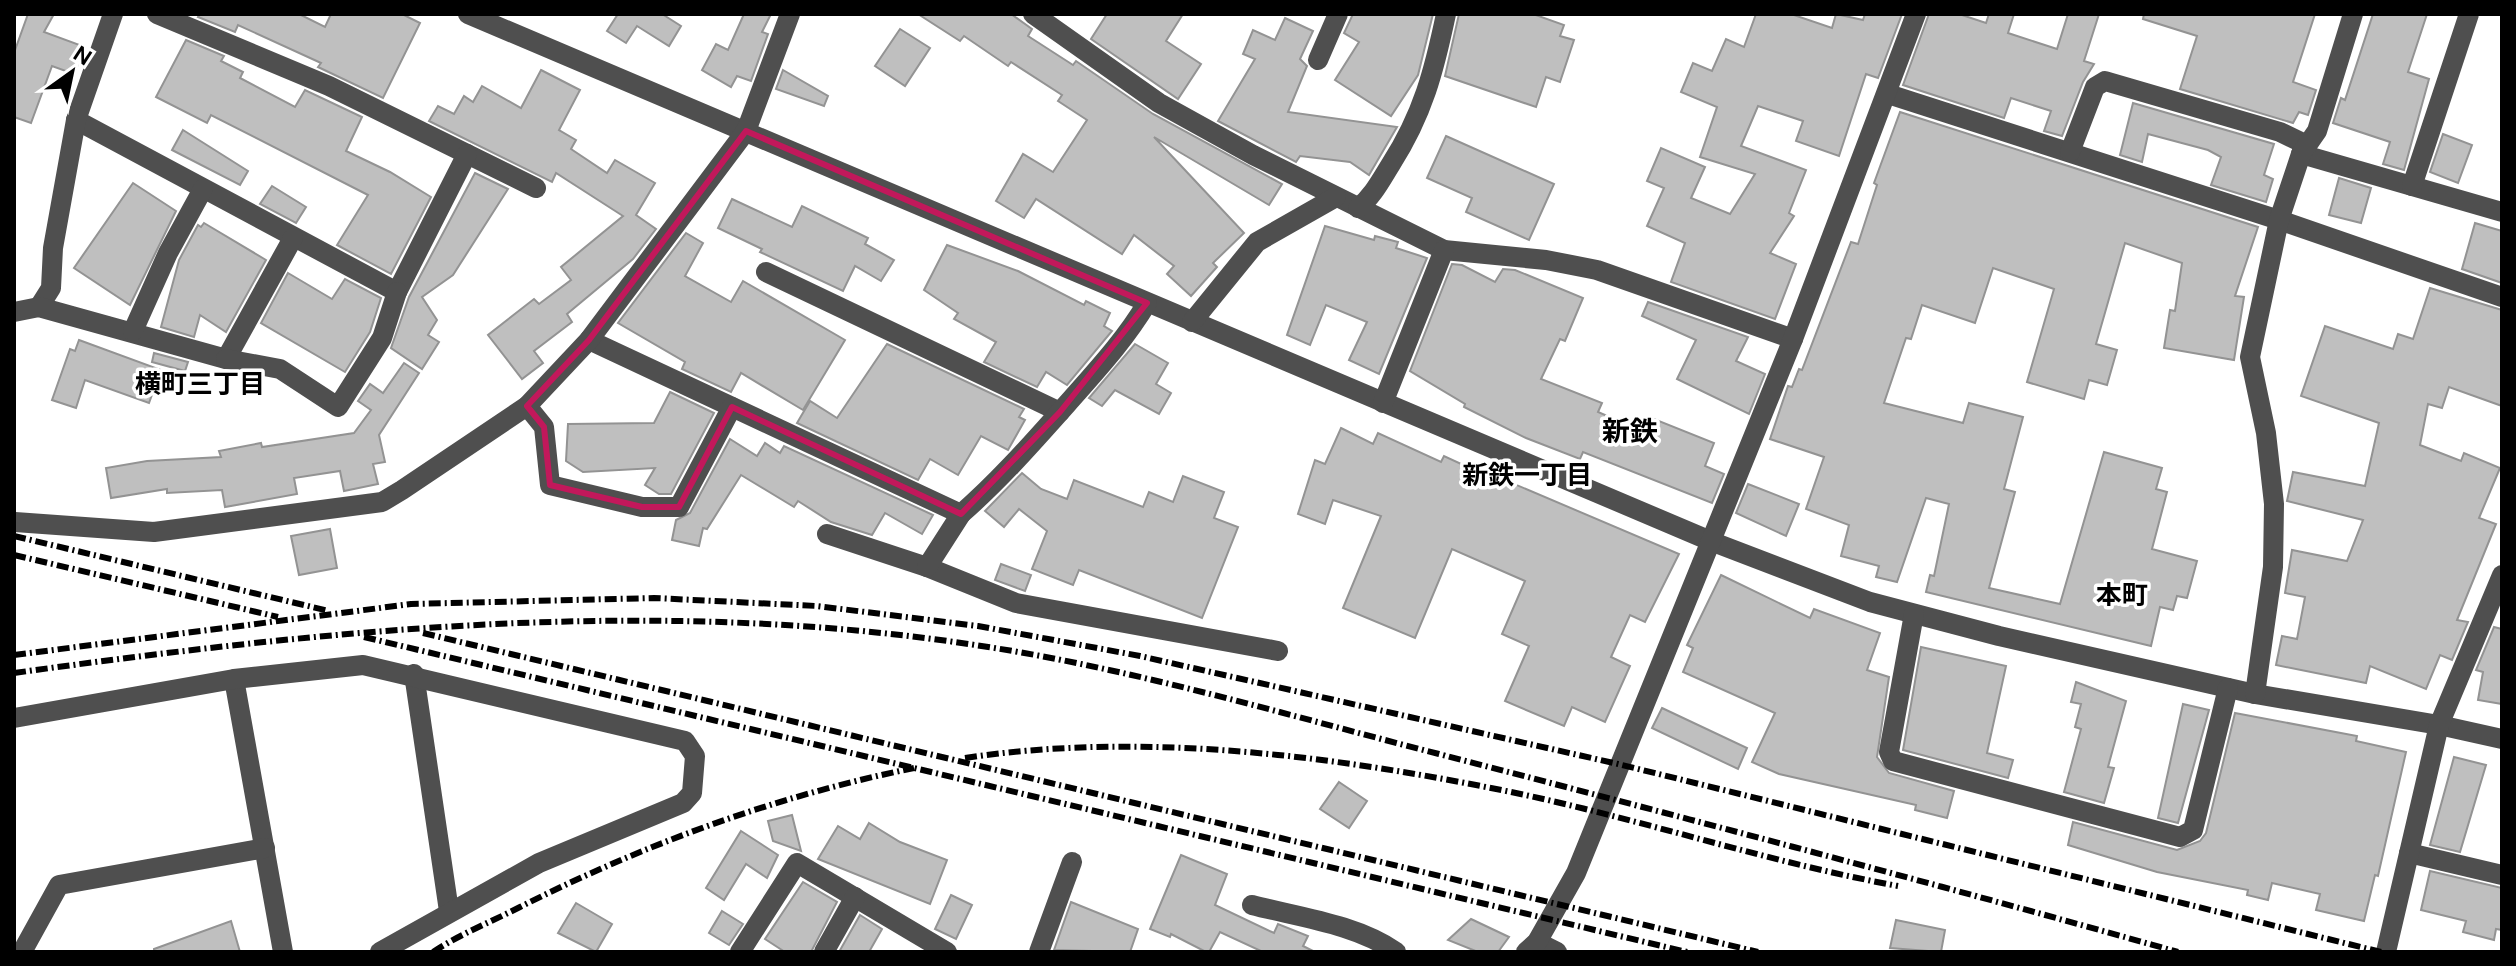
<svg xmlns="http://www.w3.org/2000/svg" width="2516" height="966" viewBox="0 0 2516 966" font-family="'DM Sans','Noto Sans JP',sans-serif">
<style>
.building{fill:#bfbfbf;stroke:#939393;stroke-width:2}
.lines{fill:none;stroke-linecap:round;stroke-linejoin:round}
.minor{stroke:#4f4f4f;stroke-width:20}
.rail{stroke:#000;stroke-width:6;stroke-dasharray:12 4 2 4;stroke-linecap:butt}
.marked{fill:none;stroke:#c2185b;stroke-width:6;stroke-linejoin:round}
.labels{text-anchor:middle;stroke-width:7;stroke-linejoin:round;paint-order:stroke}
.neighbourhood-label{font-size:26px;font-weight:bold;fill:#000;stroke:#fff}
.quarter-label{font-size:28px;font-weight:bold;fill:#000;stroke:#fff}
</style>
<rect width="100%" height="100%" fill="#fff"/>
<g class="building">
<polygon points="28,14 54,14 44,32 85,47 74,74 52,66 31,123 14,117 14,53"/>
<polygon points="200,14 299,14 325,27 331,14 402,14 420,23 383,98 318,67 321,63 238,25 235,32 198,17"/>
<polygon points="618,14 662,14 681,26 669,46 637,26 626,43 607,31"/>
<polygon points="744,14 771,14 762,32 768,34 751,81 737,76 731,87 702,70 716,44 728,50"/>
<polygon points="918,14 1011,14 1032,29 1028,36 1073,65 1076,61 1153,114 1282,184 1269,205 1154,137 1244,233 1213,263 1217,267 1191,296 1167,274 1174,266 1134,235 1122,254 1036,199 1024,218 996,201 1023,154 1053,172 1087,120 1058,101 1062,95 1011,62 1008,66 964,36 960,41"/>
<polygon points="1107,14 1183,14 1166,41 1201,64 1178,99 1091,39"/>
<polygon points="1353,14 1433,14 1418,75 1391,116 1335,80 1359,42 1344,33"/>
<polygon points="1459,14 1533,14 1564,25 1560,36 1574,40 1560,82 1546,77 1536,107 1445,76"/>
<polygon points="1756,14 1791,14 1832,28 1836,14 1863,20 1865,14 1902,14 1878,78 1866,74 1839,156 1796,141 1803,121 1758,106 1741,146 1806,170 1789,213 1794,216 1770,253 1796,264 1775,319 1671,282 1685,243 1647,226 1664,188 1647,181 1661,148 1705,167 1691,198 1730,214 1755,174 1700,157 1717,107 1681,92 1693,63 1712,71 1726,39 1744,47"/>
<polygon points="1929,14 1959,14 1986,23 1989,14 2014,14 2008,33 2057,49 2068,14 2099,14 2084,61 2094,64 2083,82 2062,136 2044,131 2051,111 2011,98 2004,118 1903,85"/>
<polygon points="2144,14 2315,14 2293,82 2316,90 2308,115 2299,112 2293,123 2180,89 2197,36 2143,19"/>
<polygon points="2373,14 2427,14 2408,72 2429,79 2404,170 2383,164 2390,142 2333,123 2341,98 2345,100"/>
<polygon points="1285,18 1313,31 1300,59 1307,66 1288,112 1397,127 1369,175 1350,162 1300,156 1296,162 1218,121 1255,59 1243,54 1253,30 1275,40"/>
<polygon points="900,29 930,48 905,86 875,66"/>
<polygon points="186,40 224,56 221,61 243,72 240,78 295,107 305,90 362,117 346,151 390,172 431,197 391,274 337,245 368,195 211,115 207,123 156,97"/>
<polygon points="541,70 580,90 559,130 576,140 571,149 607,173 615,160 655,183 636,215 656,229 633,259 567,314 572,322 534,351 543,363 522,379 488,335 534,299 539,304 571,280 561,267 623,216 556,173 552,182 429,121 438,106 454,114 464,96 473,102 482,86 521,108"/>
<polygon points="783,70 828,96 824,106 776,89"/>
<polygon points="2133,103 2274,144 2264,175 2273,179 2266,202 2211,185 2221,157 2208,150 2148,134 2142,162 2120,155"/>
<polygon points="1900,112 2258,227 2235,296 2244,297 2234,360 2164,348 2170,310 2175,311 2182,263 2125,243 2096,344 2117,350 2107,385 2089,380 2084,399 2027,382 2054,289 1993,268 1975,323 1922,305 1911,339 1906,338 1884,403 1963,423 1969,403 2023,417 2004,489 2015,492 1989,588 2060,604 2104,452 2162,468 2156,489 2167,492 2152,549 2197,561 2187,598 2177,596 2173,610 2160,607 2151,646 1926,592 1930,575 1934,576 1949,504 1926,498 1897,582 1876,577 1879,566 1841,556 1849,525 1806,509 1824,457 1770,439 1788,386 1792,387 1799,369 1802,370 1851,242 1858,244 1877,185 1874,183"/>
<polygon points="183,130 248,171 240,185 172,150"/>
<polygon points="2443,134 2472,145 2458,183 2430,172"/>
<polygon points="1446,136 1554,184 1529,240 1466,212 1472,198 1427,178"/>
<polygon points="475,173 508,189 453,275 422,297 437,320 428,335 439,342 422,369 391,348 409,297"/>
<polygon points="2339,178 2371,188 2361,223 2329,215"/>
<polygon points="133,183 176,211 130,305 74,268"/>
<polygon points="272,186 306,207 296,223 260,204"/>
<polygon points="732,199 792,227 802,206 868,238 865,244 894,260 881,281 855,266 843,291 760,252 762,249 718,228"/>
<polygon points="204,223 266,260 226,332 200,315 194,337 161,327 179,260 198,225 201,227"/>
<polygon points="2475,223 2502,231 2502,283 2462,269"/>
<polygon points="1325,226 1374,240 1375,236 1398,242 1396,248 1427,258 1379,374 1349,360 1367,322 1326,305 1310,345 1287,335"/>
<polygon points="686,233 703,243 685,276 731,302 743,281 845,340 803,410 741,373 731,392 682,369 685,362 618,323"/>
<polygon points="947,245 1018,271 1084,305 1086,301 1110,313 1104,326 1112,331 1067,385 1046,372 1037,387 984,362 996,342 954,319 958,313 924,290"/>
<polygon points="1452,264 1462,265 1495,282 1503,269 1515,270 1583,298 1565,341 1560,339 1541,379 1602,403 1598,412 1644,432 1649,417 1714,443 1705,466 1724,474 1712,503 1583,452 1580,459 1526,438 1464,407 1465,404 1410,371"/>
<polygon points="288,273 332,299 345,279 381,298 370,332 345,372 261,323"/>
<polygon points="2430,288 2502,310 2502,406 2449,387 2442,408 2428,404 2420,445 2461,461 2464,453 2500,468 2479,518 2496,524 2457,620 2468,622 2452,660 2440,655 2426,689 2370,666 2366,683 2276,665 2282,636 2297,639 2305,597 2285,593 2292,550 2347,561 2363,520 2287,501 2293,472 2365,486 2379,423 2301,396 2325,326 2393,349 2398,334 2413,339"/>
<polygon points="1648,302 1748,337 1736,361 1765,374 1749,414 1677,379 1696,340 1642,316"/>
<polygon points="79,340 161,370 149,403 85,380 76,408 52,400 70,349 75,351"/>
<polygon points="887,344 1024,409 1019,417 1025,420 1008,450 981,436 958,475 930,459 918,480 797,423 810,401 837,418"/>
<polygon points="1135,344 1168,363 1156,384 1171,393 1159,414 1115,390 1102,406 1089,398"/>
<polygon points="154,353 188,362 185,371 152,362"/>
<polygon points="404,363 419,373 379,435 385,462 373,464 378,484 344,491 340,471 294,478 297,494 225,507 222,490 167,493 167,489 111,498 106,468 147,461 221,457 219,451 261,443 262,447 354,433 371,410 358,401 370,384 383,393"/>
<polygon points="670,392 714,413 671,494 659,494 645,485 655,468 583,472 566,461 568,424 654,423"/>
<polygon points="1341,428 1373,444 1378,433 1441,462 1444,456 1485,475 1486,472 1679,554 1645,622 1630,615 1611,657 1630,666 1605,722 1572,707 1564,726 1505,701 1529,646 1502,634 1525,581 1452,549 1415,638 1343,608 1381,516 1333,500 1325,524 1298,514 1315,460 1325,464"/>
<polygon points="730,439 757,456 765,443 780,453 784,446 933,515 922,534 885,513 872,535 831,522 798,501 794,507 741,475 707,529 703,528 699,546 672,540 676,520 690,513"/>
<polygon points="1022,473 1041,489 1067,499 1074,480 1143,507 1149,492 1173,502 1183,476 1224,492 1214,518 1238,527 1202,618 1079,570 1073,585 1032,569 1047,531 1019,509 1004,527 985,511"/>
<polygon points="1748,484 1799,504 1786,536 1736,513"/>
<polygon points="330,529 337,568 299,575 291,536"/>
<polygon points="1001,564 1031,575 1025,591 995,580"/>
<polygon points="1721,575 1810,618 1814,609 1880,633 1867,670 1889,677 1877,757 1889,773 1954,791 1947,818 1915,810 1916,805 1779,774 1752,762 1775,713 1683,672 1693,648 1687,645"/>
<polygon points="2494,627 2502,629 2502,704 2478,700 2483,672 2476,670"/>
<polygon points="1921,647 2006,666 1987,753 2013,760 2008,778 1903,750"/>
<polygon points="2076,682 2126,701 2108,767 2114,768 2104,803 2064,792 2081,729 2075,727 2081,704 2071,702"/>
<polygon points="2183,704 2209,710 2178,823 2158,818"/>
<polygon points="1662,708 1747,748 1738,769 1652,728"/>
<polygon points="2235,713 2357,736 2356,741 2406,752 2378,876 2375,875 2364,921 2316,910 2320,894 2272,883 2268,900 2247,895 2248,890 2157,872 2068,845 2073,822 2177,850 2200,841 2206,833"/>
<polygon points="2454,757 2486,765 2460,852 2430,845"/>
<polygon points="1339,782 1367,801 1349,828 1320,809"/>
<polygon points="792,815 801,851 773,841 768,821"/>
<polygon points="869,823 900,842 947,860 930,904 818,859 838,826 860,839"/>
<polygon points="741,831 778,855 767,878 746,864 724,900 706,888"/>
<polygon points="1181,855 1227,874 1215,905 1274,933 1278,924 1308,936 1303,946 1315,952 1263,952 1220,932 1209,952 1206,952 1171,934 1170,937 1150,929"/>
<polygon points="2430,871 2502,888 2502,930 2496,929 2494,940 2463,932 2466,921 2421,910"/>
<polygon points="803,882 837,902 811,952 785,952 765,939"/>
<polygon points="951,895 972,905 956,939 935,929"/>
<polygon points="1071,902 1138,929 1130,952 1054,950"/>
<polygon points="576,903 612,924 596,952 558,933"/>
<polygon points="722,911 743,924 729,945 709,933"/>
<polygon points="860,915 882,929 869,952 839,952"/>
<polygon points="1471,919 1509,937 1498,952 1478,952 1448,940"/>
<polygon points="1896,920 1945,930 1941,952 1890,948"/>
<polygon points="231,921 240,952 154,952 154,949"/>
</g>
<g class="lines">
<g class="minor">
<polyline points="157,14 329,86 536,188"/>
<polyline points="468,14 1713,542 1870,602 1999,636 2255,694 2439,725 2502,739"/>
<polyline points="1033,14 1159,103 1253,155 1444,250 1546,260 1597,270 1793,339"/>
<polyline points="1318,60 1338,14"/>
<polyline points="1888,94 2279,220 2502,297"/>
<polyline points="76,120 397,292 467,154"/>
<polyline points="2070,152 2095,87 2105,81 2280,132 2307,145"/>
<polyline points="2301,154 2502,212"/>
<polyline points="2412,186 2469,14"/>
<path d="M 1358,208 C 1373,196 1381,180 1391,164 C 1423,114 1434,71 1446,14"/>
<polyline points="766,272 1060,412"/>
<polyline points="39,307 51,288 53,248 76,120 113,14"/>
<polyline points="14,312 39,307 226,359 293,238"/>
<polyline points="1192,322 1257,242 1336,197"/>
<polyline points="133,331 168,253 203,189"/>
<path d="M 589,340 L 961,514 C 1000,480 1033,442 1067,404 C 1096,371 1125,340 1147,303"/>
<polyline points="226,359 280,369 338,407 382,338 397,292"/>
<polyline points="1383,403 1444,250"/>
<polyline points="527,406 544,427 550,485 642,507 679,507 732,407"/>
<polyline points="15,522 154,532 382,502 402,490 527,406 589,340 746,131 790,14"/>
<polyline points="827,534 927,567 1016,603 1278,651"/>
<polyline points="927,567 961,514"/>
<polyline points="1914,614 1889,752 1893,761 2180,837 2193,830 2228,688"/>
<polyline points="414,674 449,911"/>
<polyline points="234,679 283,952"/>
<polyline points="2255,694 2273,567 2274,504 2266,433 2250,357 2279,220 2301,154 2317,131 2353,14"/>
<polyline points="14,718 234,679 363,665 685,741 695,756 692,793 683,803 539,863 380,952"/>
<polyline points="2409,853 2502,875"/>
<path d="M 1252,905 C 1298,917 1356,924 1396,952"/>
<polyline points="1537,942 1557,952"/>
<polyline points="22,952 59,885 265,848"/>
<polyline points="740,952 797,863 947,952"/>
<polyline points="824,952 855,897"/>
<polyline points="1039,952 1072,862"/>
<polyline points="1526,952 1537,942 1576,873 1793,339 1916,14"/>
<polyline points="2386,952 2439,725 2502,575"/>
</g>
<g class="rail">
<polyline points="14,536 329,611"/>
<polyline points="14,555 278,617"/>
<polyline points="423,633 1758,952"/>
<polyline points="364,637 1687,952"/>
<polyline points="14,655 411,604 654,598 817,606 978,626 1140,656 1618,764 2381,952"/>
<path d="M 14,673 C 332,629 655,596 975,645 C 1131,668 1286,715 1439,754 C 1686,818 1933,883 2178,952"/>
<path d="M 965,758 C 1145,731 1334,756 1511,792 C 1641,819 1767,862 1898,886"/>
<path d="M 433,952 C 460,934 491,922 520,907 C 645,844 776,796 914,768"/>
</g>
</g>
<path class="marked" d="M 746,131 L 1147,303 L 1060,412 L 961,514 L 732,407 L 679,507 L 642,507 L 550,485 L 544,427 L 527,406 L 589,340 Z"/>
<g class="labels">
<g class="neighbourhood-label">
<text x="200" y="393">横町三丁目</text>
<text x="1527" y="484">新鉄一丁目</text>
<text x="2122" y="604">本町</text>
</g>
<g class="quarter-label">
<text x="1630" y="441">新鉄</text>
</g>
</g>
<rect width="2516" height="966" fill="none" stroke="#000000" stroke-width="32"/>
<g transform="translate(72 72) rotate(33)" stroke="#ffffff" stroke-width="6" paint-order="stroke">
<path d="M0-6L14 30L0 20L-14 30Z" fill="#000000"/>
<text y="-12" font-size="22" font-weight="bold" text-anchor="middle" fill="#000000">N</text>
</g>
</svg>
